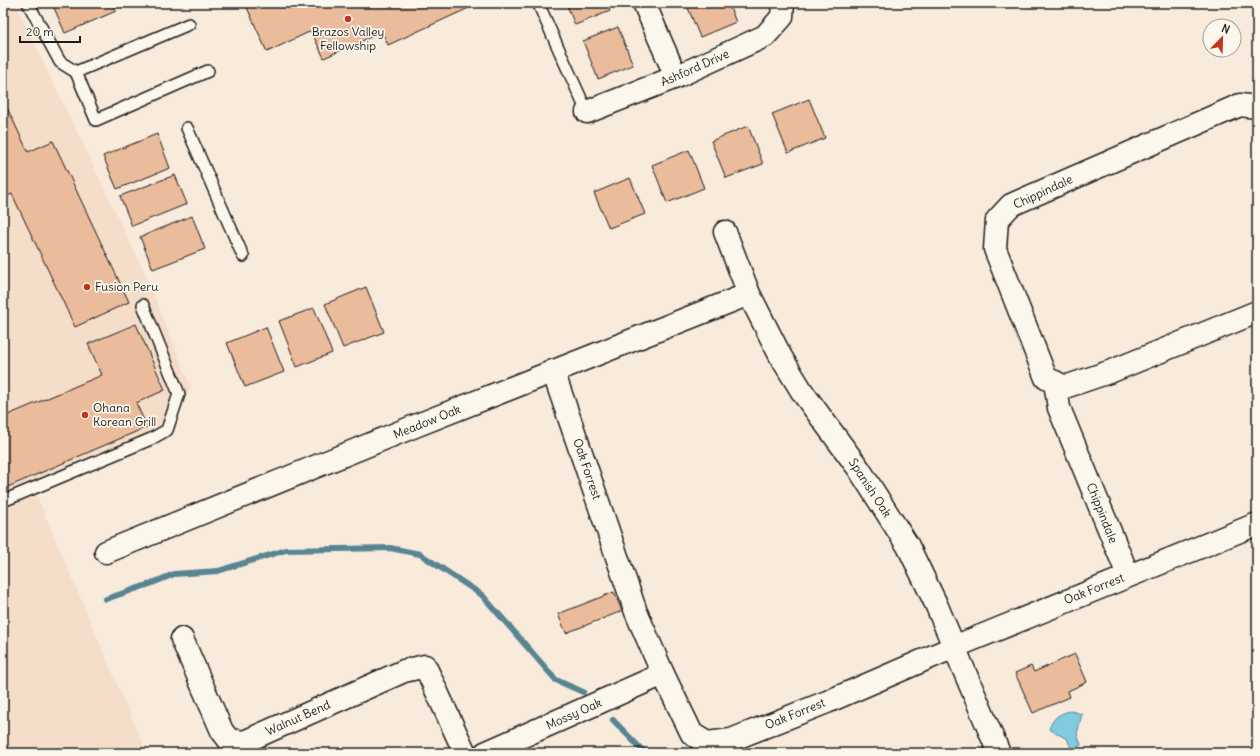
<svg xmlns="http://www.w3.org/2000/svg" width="1260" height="756" viewBox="0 0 1260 756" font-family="Delius,sans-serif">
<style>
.built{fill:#f4ddc9}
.water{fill:#81cbe1;stroke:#598592}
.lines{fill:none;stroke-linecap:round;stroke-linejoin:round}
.stream{stroke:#598592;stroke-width:6}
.building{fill:#ebbc9c;stroke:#1c1c1c}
.service-casing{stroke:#1c1c1c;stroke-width:14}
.minor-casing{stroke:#1c1c1c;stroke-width:25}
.service{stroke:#fbf7ec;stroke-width:11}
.minor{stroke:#fbf7ec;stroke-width:22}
.poi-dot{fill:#c8321e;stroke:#fbf7ec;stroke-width:1.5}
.labels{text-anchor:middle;stroke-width:3.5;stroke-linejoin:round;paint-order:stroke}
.poi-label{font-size:12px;fill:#1c1c1c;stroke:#fbf7ec;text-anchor:start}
.street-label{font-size:12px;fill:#1c1c1c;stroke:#fbf7ec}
</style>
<rect width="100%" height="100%" fill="#f8ebdc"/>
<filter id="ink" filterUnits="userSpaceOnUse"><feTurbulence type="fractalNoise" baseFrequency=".025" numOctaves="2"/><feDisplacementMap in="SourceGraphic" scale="8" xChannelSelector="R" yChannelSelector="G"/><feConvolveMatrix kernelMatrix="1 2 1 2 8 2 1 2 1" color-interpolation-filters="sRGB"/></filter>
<g filter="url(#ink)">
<polygon class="built" points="3,3 15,3 143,269 191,387 169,429 36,494 145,749 145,753 3,753"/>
<path class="water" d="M 1070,711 L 1075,712 L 1082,714 L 1077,734 L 1081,745 L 1072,750 L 1067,739 L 1049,729 C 1053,718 1058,714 1070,711 Z"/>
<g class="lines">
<g class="stream">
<polyline points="106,599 150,584 174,574 218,571 286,550 390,548 420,554 482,595 556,680 583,692"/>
<polyline points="613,720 645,753"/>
</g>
</g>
<g class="building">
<polygon points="52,3 112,3 116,11 65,33"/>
<polygon points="245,3 469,3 471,7 388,45 382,32 324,58 311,31 267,52"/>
<polygon points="566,3 607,3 610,11 575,25"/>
<polygon points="686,3 728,3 736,22 700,37"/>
<polygon points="618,27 633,65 598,79 583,41"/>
<polygon points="3,99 28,152 53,141 129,302 75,327 12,194 3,198"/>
<polygon points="809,99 825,138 788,153 772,114"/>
<polygon points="748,126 763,164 726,178 711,141"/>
<polygon points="157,134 170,168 117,189 103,156"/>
<polygon points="689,150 704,188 667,203 652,165"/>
<polygon points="175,175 187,204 132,226 120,196"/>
<polygon points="630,178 645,214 609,228 594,193"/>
<polygon points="192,216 205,249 153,269 140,237"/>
<polygon points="366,287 384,332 343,348 325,304"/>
<polygon points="314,308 332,353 297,367 279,321"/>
<polygon points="136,324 165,390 136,403 147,427 3,489 3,417 102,375 88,344"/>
<polygon points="266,327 284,372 245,387 227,343"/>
<polygon points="614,592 622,611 566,633 558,614"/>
<polygon points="1075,654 1087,682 1068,691 1070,697 1033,713 1015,673 1031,666 1034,672"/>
</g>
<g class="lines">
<g class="service-casing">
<g id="service">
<polyline points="28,3 60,62 76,72"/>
<polyline points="538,3 587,112"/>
<polyline points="189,24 76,72 96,120 208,71"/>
<polyline points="187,128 243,256"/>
<polyline points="3,501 151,439 167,430 179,394 143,305"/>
</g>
</g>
<g class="minor-casing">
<g id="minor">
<polyline points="644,3 676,77"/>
<polyline points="1257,107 1240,105 1011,205 997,220 995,249 1046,378 1065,387 1112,371 1257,312"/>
<polyline points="587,112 676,77 765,36 782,17 783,3"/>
<polyline points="725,232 749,294 781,357 803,393 859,469 908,546 936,604 999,753"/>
<polyline points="553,371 636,612 663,674 692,734 707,743 731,740 827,702 954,647 1257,524"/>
<polyline points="1055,382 1059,408 1128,575"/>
<polyline points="106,552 415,426 749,294"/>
<polyline points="182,639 222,731 229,740 244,742 404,671 425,666 465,753"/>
<polyline points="485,753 663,674"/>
</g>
</g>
<use href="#service" class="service"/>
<use href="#minor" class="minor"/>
</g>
</g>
<g class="poi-dot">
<circle cx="348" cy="19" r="4"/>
<circle cx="87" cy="287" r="4"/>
<circle cx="85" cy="415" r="4"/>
</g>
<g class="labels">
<g class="poi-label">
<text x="348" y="36" text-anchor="middle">Brazos Valley<tspan x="348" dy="14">Fellowship</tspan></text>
<text x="95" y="291">Fusion Peru</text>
<text x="93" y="412">Ohana<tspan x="93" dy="14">Korean Grill</tspan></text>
</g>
<g class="street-label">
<text transform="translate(695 68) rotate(-24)" y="4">Ashford Drive</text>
<text transform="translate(1043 192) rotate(-25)" y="4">Chippindale</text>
<text transform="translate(427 422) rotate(-22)" y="4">Meadow Oak</text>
<text transform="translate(587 469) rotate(71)" y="4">Oak Forrest</text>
<text transform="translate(870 488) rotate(57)" y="4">Spanish Oak</text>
<text transform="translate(1102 513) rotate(68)" y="4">Chippindale</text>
<text transform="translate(1094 589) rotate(-22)" y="4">Oak Forrest</text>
<text transform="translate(574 714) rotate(-24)" y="4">Mossy Oak</text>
<text transform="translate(795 714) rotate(-22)" y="4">Oak Forrest</text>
<text transform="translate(298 718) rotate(-24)" y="4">Walnut Bend</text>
</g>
</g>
<rect width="1260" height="756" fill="none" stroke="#fbf7ec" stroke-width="16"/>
<rect x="8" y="8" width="1244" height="740" fill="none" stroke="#1c1c1c" stroke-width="1.5" filter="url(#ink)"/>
<g transform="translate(1222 38) rotate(23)"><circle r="19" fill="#fbf7ec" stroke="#a29f99"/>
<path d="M0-3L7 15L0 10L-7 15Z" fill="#c8321e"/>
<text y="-6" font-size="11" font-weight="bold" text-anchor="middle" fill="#1c1c1c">N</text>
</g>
<path d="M20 36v6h60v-6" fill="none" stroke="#1c1c1c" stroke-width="2"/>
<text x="26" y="36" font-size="12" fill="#1c1c1c" stroke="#fbf7ec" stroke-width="3" paint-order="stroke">20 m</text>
</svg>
